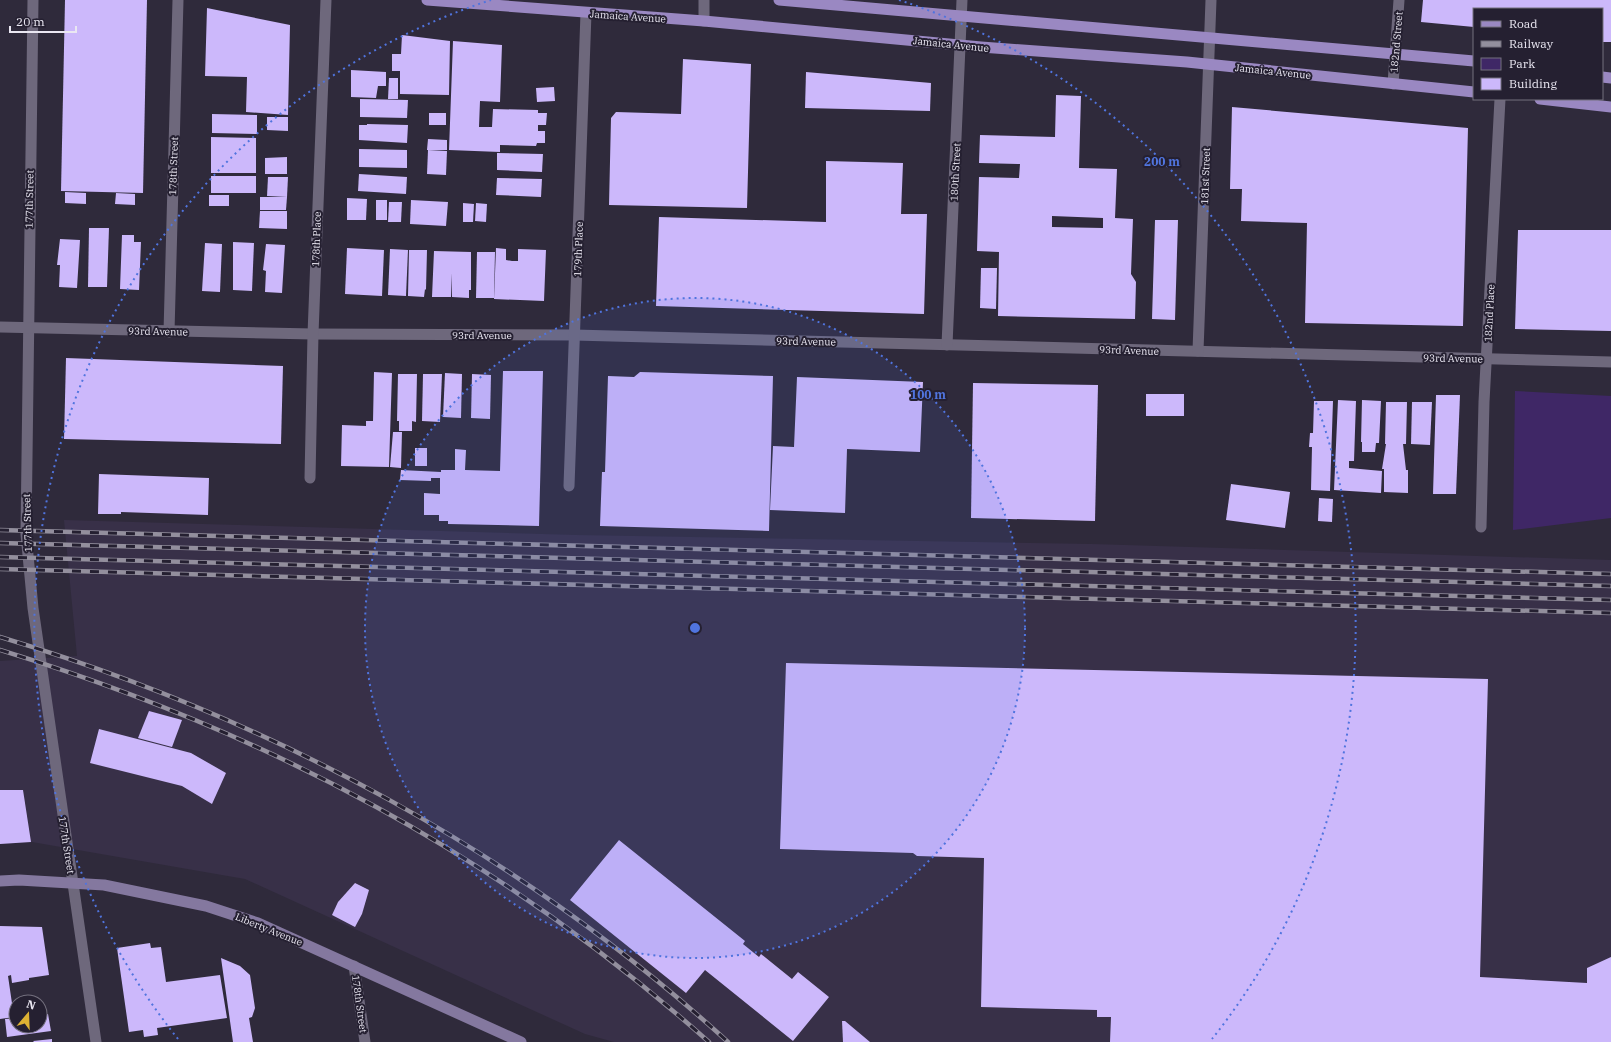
<svg xmlns="http://www.w3.org/2000/svg" width="1611" height="1042" viewBox="0 0 1611 1042" font-family="'IBM Plex Serif',serif">
<style>
.built{fill:#383048}
.green{fill:#3f2766}
.building{fill:#ccb8fb;fill-rule:evenodd}
.lines{fill:none;stroke-linecap:round;stroke-linejoin:round}
.minor{stroke:#6e687c;stroke-width:11}
.secondary{stroke:#84789f;stroke-width:11}
.primary{stroke:#9a88c2;stroke-width:11}
.rail-casing{stroke:#938f9d;stroke-width:4.5}
.rail{stroke:#252031;stroke-width:3;stroke-dasharray:9;stroke-linecap:butt}
.ring{fill:none;stroke:#5074de;stroke-width:2;stroke-dasharray:2 4}
.labels{text-anchor:middle;stroke-width:4;stroke-linejoin:round;paint-order:stroke}
.street-label{font-size:10px;fill:#eae7f2;stroke:#252031}
.centre{fill:#5074de;stroke:#252031;stroke-width:2}
.ring-label{font-size:12px;text-anchor:middle;font-weight:bold;fill:#5074de;stroke:#252031;stroke-width:4;stroke-linejoin:round;paint-order:stroke}
</style>
<rect width="100%" height="100%" fill="#2f2a3b"/>
<polygon class="built" points="64,520 577,535 1092,544 1611,560 1611,1042 614,1042 585,1034 245,879 32,842 0,844 0,661 77,656"/>
<polygon class="green" points="1515,391 1611,396 1611,518 1513,530"/>
<g class="building">
<polygon points="65,0 147,0 143,193 61,191"/>
<polygon points="1423,0 1611,0 1611,42 1602,42 1602,9 1474,9 1474,27 1421,22"/>
<polygon points="207,8 290,25 288,115 246,112 247,77 205,76"/>
<polygon points="402,35 450,41 449,95 400,94 400,71 392,71 392,54 401,54"/>
<polygon points="453,41 502,45 500,102 480,101 479,127 492,127 493,109 538,110 538,113 547,113 546,125 538,125 538,131 545,131 545,143 537,143 536,146 500,145 500,152 449,150"/>
<polygon points="683,59 751,64 747,208 609,205 611,118 616,112 681,114"/>
<polygon points="351,70 386,72 386,86 378,86 376,98 351,97"/>
<polygon points="806,72 931,83 930,111 805,108"/>
<polygon points="389,78 398,78 398,99 388,99"/>
<polygon points="554,87 555,101 537,102 536,88"/>
<path d="M 1056,95 L 1081,96 L 1079,168 L 1117,169 L 1115,218 L 1133,219 L 1131,274 L 1136,282 L 1135,319 L 998,316 L 999,252 L 977,251 L 979,177 L 1019,178 L 1020,164 L 979,163 L 980,135 L 1055,137 ZM 1052,216 L 1103,218 L 1103,228 L 1052,227 Z"/>
<polygon points="360,99 408,100 407,118 360,117"/>
<polygon points="1232,107 1468,128 1463,326 1305,323 1307,223 1241,221 1242,189 1230,189"/>
<rect x="429" y="113" width="17" height="12"/>
<polygon points="212,114 257,115 257,134 212,133"/>
<polygon points="267,117 288,117 288,131 267,130"/>
<polygon points="367,124 408,125 407,143 359,140 359,125 367,125"/>
<polygon points="211,137 256,138 256,173 211,173"/>
<polygon points="428,139 447,140 447,150 427,150"/>
<polygon points="359,149 407,150 407,168 359,167"/>
<polygon points="428,150 447,151 446,175 427,174"/>
<polygon points="497,153 543,154 542,172 497,170"/>
<polygon points="287,157 287,174 265,174 265,158"/>
<polygon points="826,161 903,163 901,214 927,214 924,314 656,306 659,217 826,222"/>
<polygon points="359,174 407,177 406,194 358,191"/>
<rect x="211" y="176" width="45" height="17"/>
<polygon points="268,177 288,177 287,197 267,196"/>
<polygon points="497,178 542,179 541,197 496,195"/>
<polygon points="65,192 86,193 86,204 65,203"/>
<polygon points="116,193 135,194 135,205 115,204"/>
<rect x="209" y="195" width="20" height="11"/>
<polygon points="260,197 287,197 286,210 260,210"/>
<polygon points="347,198 367,199 366,220 347,220"/>
<rect x="376" y="200" width="11" height="20"/>
<polygon points="411,200 448,202 446,226 410,224"/>
<polygon points="389,202 402,202 401,222 388,222"/>
<polygon points="463,203 474,204 473,222 463,222"/>
<polygon points="476,203 487,204 486,222 475,221"/>
<polygon points="260,211 287,211 287,229 259,228"/>
<polygon points="1155,220 1178,220 1175,320 1152,319"/>
<polygon points="89,228 109,228 107,287 88,287"/>
<polygon points="1518,230 1611,230 1611,331 1515,329"/>
<polygon points="122,235 134,235 134,242 141,242 139,290 120,289"/>
<polygon points="60,239 80,240 77,288 59,287 60,265 57,265"/>
<polygon points="233,242 254,243 252,291 233,290"/>
<polygon points="205,243 222,244 220,292 202,291"/>
<polygon points="266,244 285,245 282,293 265,292 266,271 263,270"/>
<polygon points="347,248 384,250 382,296 345,294"/>
<polygon points="496,248 506,249 506,260 512,261 518,261 518,249 546,250 544,301 494,299"/>
<polygon points="390,249 408,250 406,296 388,295"/>
<polygon points="409,250 427,250 426,290 425,289 424,297 408,296"/>
<polygon points="434,251 471,252 471,290 469,290 469,298 452,297 452,273 451,297 432,297"/>
<polygon points="477,252 495,252 494,298 476,298"/>
<polygon points="981,268 997,268 996,309 980,308"/>
<polygon points="66,358 283,366 281,444 64,439"/>
<polygon points="503,371 543,371 539,526 448,524 448,521 439,521 439,515 424,515 424,493 440,494 440,478 431,478 431,481 400,480 401,470 441,472 441,470 455,470 455,449 466,450 465,470 500,471"/>
<polygon points="374,372 392,373 389,467 341,466 342,425 366,426 366,421 373,421"/>
<polygon points="640,372 773,376 769,531 600,526 602,472 605,472 608,376 634,377"/>
<polygon points="445,373 462,374 461,418 443,417"/>
<polygon points="398,374 417,374 416,422 412,421 412,431 399,431 399,421 397,421"/>
<polygon points="423,374 442,374 440,422 422,421"/>
<polygon points="472,374 491,375 490,419 471,418"/>
<polygon points="797,377 923,382 920,452 847,449 845,513 770,510 773,446 794,447"/>
<polygon points="973,383 1098,385 1095,521 971,518"/>
<rect x="1146" y="394" width="38" height="22"/>
<polygon points="1436,395 1460,395 1456,494 1433,494"/>
<polygon points="1338,400 1356,401 1354,461 1349,461 1349,468 1382,471 1381,493 1334,490"/>
<polygon points="1362,400 1381,401 1379,443 1376,443 1375,452 1362,452 1362,442 1361,442"/>
<polygon points="1314,401 1333,401 1330,491 1311,490 1312,447 1309,447 1310,433 1313,433"/>
<polygon points="1386,402 1407,402 1406,444 1403,444 1406,470 1408,470 1408,493 1384,492 1384,469 1382,469 1386,444 1385,444"/>
<polygon points="1412,402 1432,402 1430,445 1411,444"/>
<polygon points="393,432 402,432 401,468 390,467"/>
<rect x="415" y="448" width="12" height="18"/>
<polygon points="99,474 209,478 208,515 121,512 121,514 98,514"/>
<polygon points="1231,484 1290,492 1285,528 1226,520"/>
<polygon points="1319,498 1333,499 1332,522 1318,521"/>
<polygon points="786,663 1488,679 1480,977 1587,983 1587,968 1611,957 1611,1042 1110,1042 1111,1017 1097,1017 1097,1010 981,1007 984,858 917,856 913,853 780,849"/>
<polygon points="149,711 182,720 172,747 138,738"/>
<polygon points="99,729 191,753 226,773 212,804 182,786 90,763"/>
<polygon points="0,790 23,790 31,842 0,844"/>
<polygon points="619,840 745,941 743,944 759,957 761,954 792,979 798,972 829,997 793,1041 705,970 686,993 570,900"/>
<polygon points="355,883 369,890 362,914 355,927 332,915 338,902"/>
<polygon points="0,926 42,927 49,975 29,978 29,980 12,983 11,975 8,976 14,1017 0,1019"/>
<polygon points="150,943 151,948 161,947 166,982 220,975 227,1018 157,1028 158,1035 144,1037 143,1030 129,1032 117,948"/>
<polygon points="221,958 240,966 250,975 255,1008 252,1017 249,1018 253,1042 233,1042"/>
<polygon points="48,1014 51,1031 7,1037 5,1019 16,1018 16,1026 40,1026 40,1015"/>
<polygon points="842,1021 845,1021 870,1042 843,1042"/>
<polygon points="52,1039 52,1042 34,1042 33,1041"/>
</g>
<g class="lines">
<g class="minor">
<polyline points="33,0 26,534 33,608 96,1042"/>
<polyline points="704,0 704,21"/>
<polyline points="1393,84 1399,0"/>
<polyline points="0,327 313,334 574,335 1611,362"/>
<polyline points="169,332 178,0"/>
<polyline points="947,345 962,0"/>
<polyline points="1198,351 1211,0"/>
<polyline points="310,478 313,334 326,0"/>
<polyline points="569,486 586,13"/>
<polyline points="1481,527 1484,402 1500,99"/>
<polyline points="354,966 365,1042"/>
</g>
<polyline class="secondary" points="0,881 19,880 104,885 206,906 258,923 521,1042"/>
<g class="primary">
<polyline points="427,0 704,21 981,47 1187,62 1474,92"/>
<polyline points="779,0 1474,61"/>
<polyline points="1602,77 1611,78"/>
<polyline points="1540,99 1611,107"/>
</g>
<g class="rail-casing">
<g id="rail">
<polyline points="0,530 1611,574"/>
<polyline points="0,543 1611,586"/>
<polyline points="0,557 1611,600"/>
<polyline points="0,569 1611,613"/>
<path d="M 0,637 C 269,718 520,852 728,1042"/>
<path d="M 0,650 C 267,732 500,856 709,1042"/>
</g>
</g>
<use href="#rail" class="rail"/>
</g>
<circle cx="695" cy="628" r="330" fill="#5074de" fill-opacity=".12"/>
<g class="ring">
<circle cx="695" cy="628" r="330"/>
<path d="M178 1039A660 660 0 0 1 491 0M899 0A660 660 0 0 1 1212 1039"/>
</g>
<g class="labels">
<g class="street-label">
<text transform="translate(628 16) rotate(4)" y="4">Jamaica Avenue</text>
<text transform="translate(1396 42) rotate(-85)" y="4">182nd Street</text>
<text transform="translate(951 44) rotate(6)" y="4">Jamaica Avenue</text>
<text transform="translate(1273 71) rotate(6)" y="4">Jamaica Avenue</text>
<text transform="translate(173 166) rotate(-88)" y="4">178th Street</text>
<text transform="translate(955 172) rotate(-87)" y="4">180th Street</text>
<text transform="translate(1205 176) rotate(-88)" y="4">181st Street</text>
<text transform="translate(29 199) rotate(-89)" y="4">177th Street</text>
<text transform="translate(316 239) rotate(-88)" y="4">178th Place</text>
<text transform="translate(578 249) rotate(-88)" y="4">179th Place</text>
<text transform="translate(1489 313) rotate(-87)" y="4">182nd Place</text>
<text transform="translate(158 331) rotate(1)" y="4">93rd Avenue</text>
<text x="482" y="339">93rd Avenue</text>
<text transform="translate(806 341) rotate(1)" y="4">93rd Avenue</text>
<text transform="translate(1129 350) rotate(2)" y="4">93rd Avenue</text>
<text transform="translate(1453 358) rotate(1)" y="4">93rd Avenue</text>
<text transform="translate(27 523) rotate(-92)" y="4">177th Street</text>
<text transform="translate(67 845) rotate(81)" y="4">177th Street</text>
<text transform="translate(269 929) rotate(22)" y="4">Liberty Avenue</text>
<text transform="translate(360 1004) rotate(82)" y="4">178th Street</text>
</g>
</g>
<circle cx="695" cy="628" r="6" class="centre"/>
<g class="ring-label">
<text x="1162" y="166">200 m</text>
<text x="928" y="399">100 m</text>
</g>
<rect x="1473" y="8" width="130" height="92" fill="#252031" stroke="#74707e"/>
<rect x="1481" y="21" width="20" height="6" fill="#9a88c2" stroke="#74707e"/>
<text x="1509" y="28" font-size="12" fill="#eae7f2">Road</text>
<rect x="1481" y="41" width="20" height="6" fill="#938f9d" stroke="#74707e"/>
<text x="1509" y="48" font-size="12" fill="#eae7f2">Railway</text>
<rect x="1481" y="58" width="20" height="12" fill="#3f2766" stroke="#74707e"/>
<text x="1509" y="68" font-size="12" fill="#eae7f2">Park</text>
<rect x="1481" y="78" width="20" height="12" fill="#ccb8fb" stroke="#74707e"/>
<text x="1509" y="88" font-size="12" fill="#eae7f2">Building</text>
<g transform="translate(28 1014) rotate(19)"><circle r="19" fill="#252031" stroke="#74707e"/>
<path d="M0-3L7 15L0 10L-7 15Z" fill="#ddb133"/>
<text y="-6" font-size="11" font-weight="bold" text-anchor="middle" fill="#eae7f2">N</text>
</g>
<path d="M10 26v6h66v-6" fill="none" stroke="#eae7f2" stroke-width="2"/>
<text x="16" y="26" font-size="12" fill="#eae7f2" stroke="#252031" stroke-width="3" paint-order="stroke">20 m</text>
</svg>
